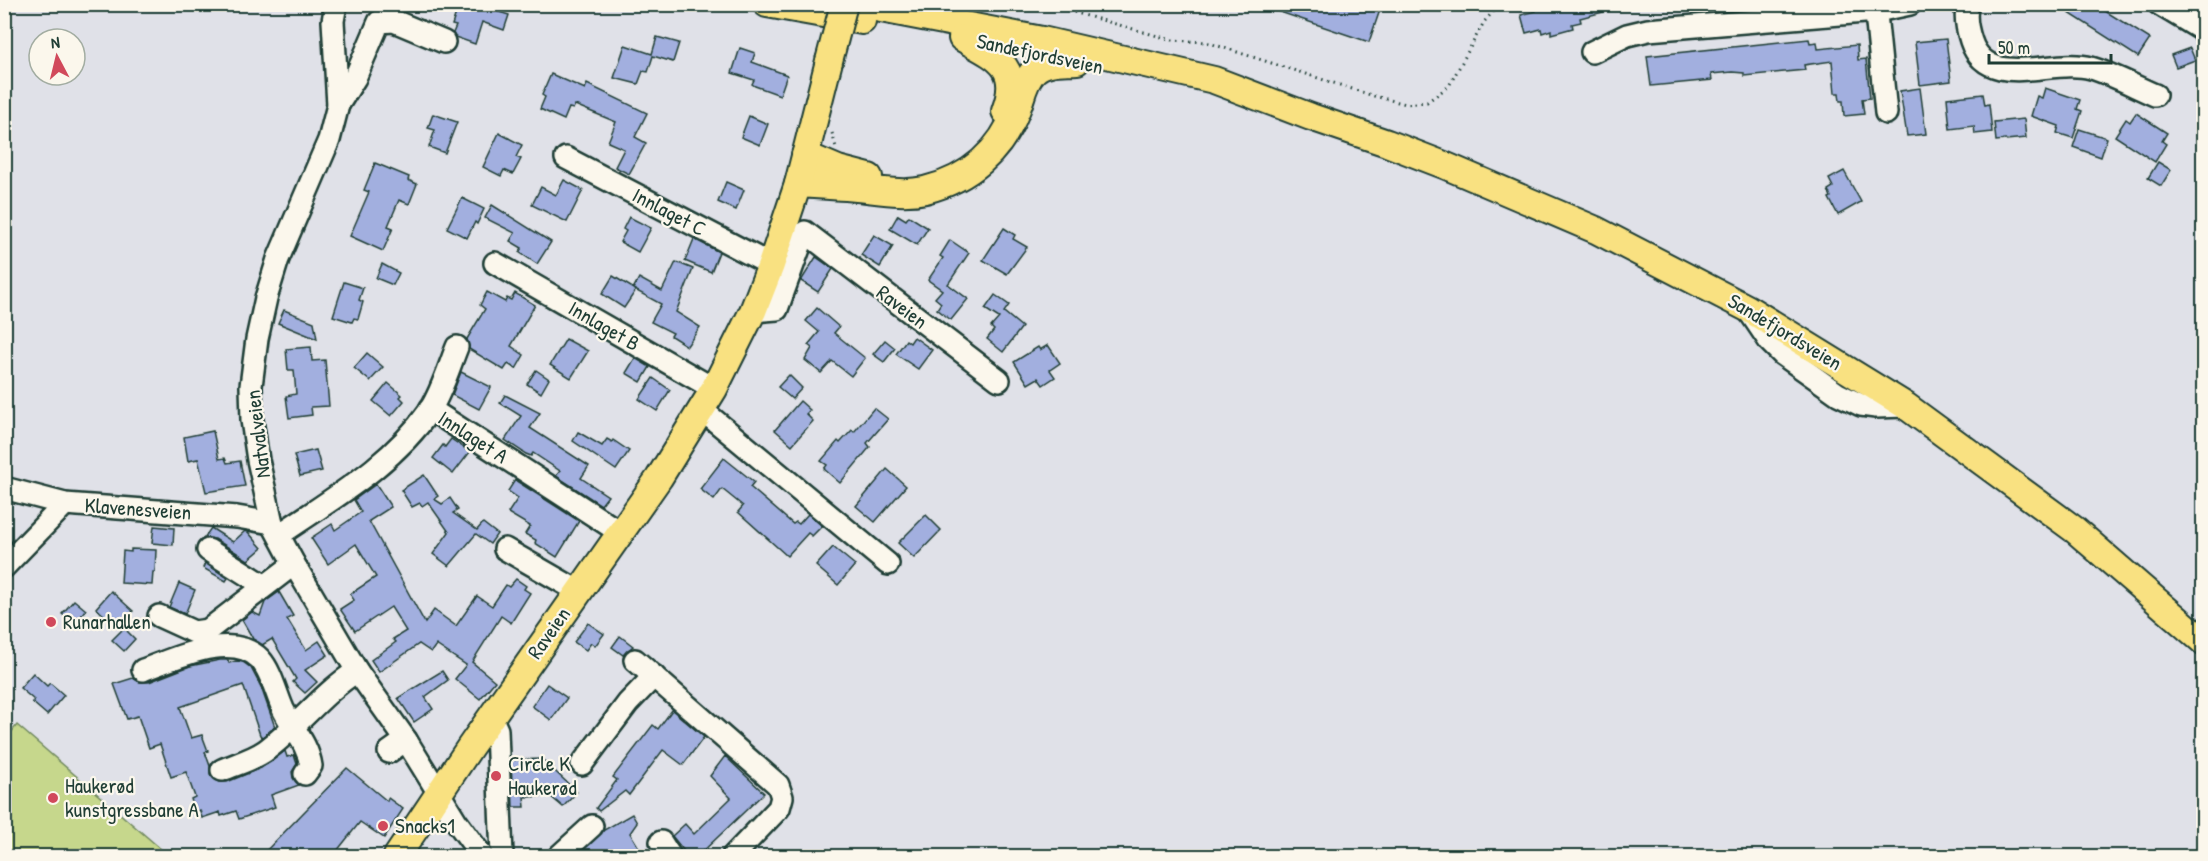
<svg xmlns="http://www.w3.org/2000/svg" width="2208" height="861" viewBox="0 0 2208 861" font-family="'Patrick Hand',sans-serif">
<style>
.green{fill:#c6d78c;stroke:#728a60;stroke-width:1.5}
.building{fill:#a2afdf;stroke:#1f3d34;stroke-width:1.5}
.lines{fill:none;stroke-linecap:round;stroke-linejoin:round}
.minor-casing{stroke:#1f3d34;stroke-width:26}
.major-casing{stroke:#1f3d34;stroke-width:30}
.path{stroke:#1f3d34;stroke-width:3;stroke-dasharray:1.5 4.5;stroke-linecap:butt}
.minor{stroke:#fbf7ec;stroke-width:21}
.major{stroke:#f9e181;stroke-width:26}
.major-bridge-casing{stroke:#1f3d34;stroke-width:30;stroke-linecap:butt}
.major-bridge{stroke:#f9e181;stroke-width:26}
.poi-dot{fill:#d1495b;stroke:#fbf7ec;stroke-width:2}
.labels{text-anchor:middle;stroke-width:4.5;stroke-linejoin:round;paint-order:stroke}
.street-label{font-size:21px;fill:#1f3d34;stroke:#fbf7ec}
.poi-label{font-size:21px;fill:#1f3d34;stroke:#fbf7ec;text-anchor:start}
</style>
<rect width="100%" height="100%" fill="#e0e1e8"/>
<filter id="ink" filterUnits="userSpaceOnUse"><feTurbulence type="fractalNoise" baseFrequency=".0167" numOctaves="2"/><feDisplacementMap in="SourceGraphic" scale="12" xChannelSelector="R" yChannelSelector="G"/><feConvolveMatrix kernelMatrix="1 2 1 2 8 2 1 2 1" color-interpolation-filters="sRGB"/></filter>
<g filter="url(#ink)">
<polygon class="green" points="17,725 169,856 5,856 5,740"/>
<g class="building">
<polygon points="463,4 473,4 509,15 504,30 482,22 475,44 455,37 453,33 456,26 452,25 457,10 461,11"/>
<polygon points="1265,4 1382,4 1369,42 1265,7"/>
<polygon points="1534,4 1615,4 1615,9 1580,18 1581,22 1572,24 1573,28 1551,34 1551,30 1542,33 1541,29 1526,33 1521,15 1536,11"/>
<polygon points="2055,4 2094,4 2150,39 2138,57"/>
<polygon points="657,37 679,43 673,62 653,56 648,72 643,71 638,84 614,78 625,45 652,54"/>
<polygon points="1809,39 1810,43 1817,42 1818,49 1857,45 1858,60 1866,59 1870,98 1862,99 1864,114 1844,116 1843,101 1840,101 1839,93 1835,93 1832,61 1804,65 1805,70 1744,76 1744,73 1732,72 1711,74 1712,80 1651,86 1647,56"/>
<polygon points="1946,39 1951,81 1920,85 1915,42"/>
<polygon points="740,48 755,53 752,62 787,75 780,95 755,86 752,84 754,80 732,73"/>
<polygon points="2190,48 2195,60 2176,67 2171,55"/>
<polygon points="551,74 585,89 587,84 647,113 635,137 646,143 629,174 615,167 624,149 608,142 616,122 575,105 573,109 569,108 564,120 540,109 545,97 542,95"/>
<polygon points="1920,88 1926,134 1907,136 1900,91"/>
<polygon points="2045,88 2080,100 2077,109 2082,111 2073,138 2057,133 2059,126 2031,116 2037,96 2042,98"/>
<polygon points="1983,94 1985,105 1989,104 1992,132 1975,134 1974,126 1950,129 1947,98"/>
<polygon points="2136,113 2167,133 2162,141 2166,144 2155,162 2115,136 2126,119 2130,122"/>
<polygon points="433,114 457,122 445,153 429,147 435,130 428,128"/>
<polygon points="749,116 768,124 760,145 741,137"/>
<polygon points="2024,119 2026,138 1996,141 1994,122"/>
<polygon points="2079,129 2107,138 2101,157 2073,147"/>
<polygon points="499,133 522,145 516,157 521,159 513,174 504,170 501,176 483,167"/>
<polygon points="2158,162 2171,170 2161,186 2148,178"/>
<polygon points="375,163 409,177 408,180 417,184 409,204 399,200 388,226 393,228 383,251 350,236 369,192 364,190"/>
<polygon points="1844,171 1861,202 1838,215 1829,198 1831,197 1828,190 1833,187 1829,179"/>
<polygon points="564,180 583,190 567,222 532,205 541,187 556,195"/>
<polygon points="726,182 744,190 736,210 718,202"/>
<polygon points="462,198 484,209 477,224 475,222 467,238 447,228"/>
<polygon points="492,205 551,242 537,264 519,252 522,248 510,241 515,233 485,218"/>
<polygon points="898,215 906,220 909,216 928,228 917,245 890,229"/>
<polygon points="629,217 651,228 638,252 620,242 626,231 623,229"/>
<polygon points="1004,228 1015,235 1013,239 1027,247 1007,274 983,260"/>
<polygon points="874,235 893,246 880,267 861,255"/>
<polygon points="694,239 719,252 711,272 685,261"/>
<polygon points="950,240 969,253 948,284 968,299 951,320 937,309 941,303 935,298 942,290 928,280 943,258 940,256"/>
<polygon points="816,257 833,269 818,292 801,281"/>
<polygon points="676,262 693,269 676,312 700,327 687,346 671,336 673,333 651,322 661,304 633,289 639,278 662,291"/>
<polygon points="382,264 399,273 393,285 376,278"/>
<polygon points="613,276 636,290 624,308 602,294"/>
<polygon points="344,282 363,288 359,300 363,302 358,319 354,318 352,322 333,316"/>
<polygon points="487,292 505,302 507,298 511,300 515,293 535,305 511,346 524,355 516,369 508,364 504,370 469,349 467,339 485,309 480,305"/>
<polygon points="995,295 1009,305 1004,312 1022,327 1003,352 987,339 994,330 991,327 999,318 985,309"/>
<polygon points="817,308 839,327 834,333 865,358 851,376 832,361 821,373 805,360 812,348 808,345 819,332 806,321"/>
<polygon points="284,310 314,322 317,339 278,323"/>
<polygon points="914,337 932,350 918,369 896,354 906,340 910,343"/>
<polygon points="566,339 588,351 571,378 550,365"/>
<polygon points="885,340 895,348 884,362 873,354"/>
<polygon points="1048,345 1060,363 1050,370 1055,377 1043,385 1038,378 1028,384 1014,362 1038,347 1040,350"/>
<polygon points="311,347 312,361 325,360 329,406 311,407 312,415 289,418 286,396 296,394 294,370 288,370 286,349"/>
<polygon points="367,353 383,367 370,381 354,368"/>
<polygon points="635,358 650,367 641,382 626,373"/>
<polygon points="536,370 549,379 541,393 527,384"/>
<polygon points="461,372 491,387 479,409 452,395"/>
<polygon points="789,375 802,388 792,399 778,387"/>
<polygon points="653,378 670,390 657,411 639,399"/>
<polygon points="388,383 402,395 400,397 404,401 391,416 373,401"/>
<polygon points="505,395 540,413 530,428 589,466 581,478 608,496 601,505 556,476 560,471 533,453 531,456 526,454 505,440 521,416 500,403"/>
<polygon points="800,401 810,410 806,414 813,421 792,445 775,430"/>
<polygon points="874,408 888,419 867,443 870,447 840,483 824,469 827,465 821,461 838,441 840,443 852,430 854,432"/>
<polygon points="213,431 219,459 225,458 227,463 240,461 245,486 206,492 198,459 188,461 184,437"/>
<polygon points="578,432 602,446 607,439 612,442 613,440 629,451 616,470 573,441"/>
<polygon points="451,439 470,452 453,474 433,458 443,445 445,447"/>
<polygon points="316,450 322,471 300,476 294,455"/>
<polygon points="724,458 754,482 750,487 793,524 796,522 799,524 808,514 822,526 812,536 808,533 787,556 738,512 743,506 722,489 714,500 700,489"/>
<polygon points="887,469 906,486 875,522 856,506"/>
<polygon points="424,475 438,496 434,499 442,504 450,498 458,510 453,513 477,530 483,523 497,534 490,544 476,534 449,566 433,554 449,532 428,502 422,506 420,503 412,507 401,490"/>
<polygon points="515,480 579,521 557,557 535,543 536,540 525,534 530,526 508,513 518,498 508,491"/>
<polygon points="376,484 391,507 369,521 425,623 434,610 456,626 477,596 492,606 506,585 509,587 516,579 526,586 524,589 530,593 511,623 501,616 472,662 495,681 480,699 455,679 466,665 436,645 431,652 419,644 379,672 371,660 396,642 393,639 406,631 391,607 355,631 340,609 354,600 350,594 376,577 356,544 328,564 311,538 332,524 335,530 361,512 354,500"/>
<polygon points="926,515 941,530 914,558 898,543"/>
<polygon points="154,526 174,528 173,545 152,543"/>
<polygon points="211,528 233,542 245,531 248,532 262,548 248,560 215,539 204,538"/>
<polygon points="833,547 855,565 838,585 816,566"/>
<polygon points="131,549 156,550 155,572 153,572 152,585 121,583 123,551 131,552"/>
<polygon points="205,563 228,578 226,581 203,568"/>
<polygon points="179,583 195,590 185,614 169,607"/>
<polygon points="111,591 133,611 117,627 96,608"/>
<polygon points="279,592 293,616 287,619 306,650 319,641 328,655 305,670 317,682 305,693 293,682 296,679 272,639 262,645 253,639 242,620 252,612 260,616 265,602"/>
<polygon points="74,600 86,610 74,624 62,614"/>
<polygon points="588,623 604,634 595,646 591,643 586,650 574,642"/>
<polygon points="124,628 135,639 124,651 112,640"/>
<polygon points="620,636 633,646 623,655 612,647"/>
<polygon points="220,660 228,660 229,663 236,661 243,662 251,668 261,687 275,727 262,737 260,735 243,685 180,707 191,738 202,735 208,751 205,752 210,766 210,775 220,782 227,782 261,768 285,751 287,757 294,755 297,764 292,772 293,778 299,785 271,795 275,807 239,819 236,811 221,816 220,812 202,818 200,810 195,812 191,799 195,797 186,772 171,777 160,744 149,748 138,716 127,719 114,684 133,678 140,682 149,682 190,666"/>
<polygon points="442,671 448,680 425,697 433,709 414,722 398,698"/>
<polygon points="33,673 47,686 50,683 64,695 47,715 32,702 34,700 20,688"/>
<polygon points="547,684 567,698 551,720 532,706"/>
<polygon points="672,710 704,737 683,765 663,750 629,795 625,791 599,811 596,808 617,780 613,777 653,725 658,729"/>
<polygon points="725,756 764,793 698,856 688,856 672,836 685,824 694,834 731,798 710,776"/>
<polygon points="542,759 577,792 563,807 550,796 524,797 525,807 513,807 511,760"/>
<polygon points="347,768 387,801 388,798 403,809 384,838 360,822 333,856 261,856"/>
<polygon points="632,814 637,823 630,833 644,856 577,856 604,830"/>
</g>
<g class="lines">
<g class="minor-casing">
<g id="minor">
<polyline points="336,4 333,21 338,105 329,140 278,259 266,298 257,339 251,386 252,420 258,460 272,523 294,564 357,671 406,740 456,821 482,856"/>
<polyline points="1875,4 1886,113"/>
<path d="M 1968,4 C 1964,16 1967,29 1971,41 C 1988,92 2053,57 2091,68 C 2112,74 2134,86 2155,95"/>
<polyline points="2159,4 2204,31"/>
<polyline points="1592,52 1627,35 1648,30 1877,11 1910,4"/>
<polyline points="338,105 355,78 379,22 394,21 444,42"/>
<polyline points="566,158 771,265"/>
<polyline points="495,263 714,389"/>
<polyline points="753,311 777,309 805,232 999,380"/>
<polyline points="1749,311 1770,342 1783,355 1838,394 1861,405 1876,407 1906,406"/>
<polyline points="430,409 621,533"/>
<polyline points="702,410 888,564"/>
<polyline points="4,488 65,504 237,517 272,523"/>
<path d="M 279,535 C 333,498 392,465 430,410 C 442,391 449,367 457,347"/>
<polyline points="505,549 578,591"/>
<polyline points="208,550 265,586"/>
<polyline points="4,567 65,504"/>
<polyline points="159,616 194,632 208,630 294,564"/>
<polyline points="635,660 778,785 782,797 779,808 733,856"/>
<path d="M 143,670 C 174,659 232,630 260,659 C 271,671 276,693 283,709 C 292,728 308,744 311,766 L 305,774"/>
<polyline points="491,717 497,730 502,856"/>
<polyline points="389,752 406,740"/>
<polyline points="582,764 628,703 654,676"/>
<path d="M 222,770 C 236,764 252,760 265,751 C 298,727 322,693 357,671"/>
<polyline points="661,842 670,856"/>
<polyline points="559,856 592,826"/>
</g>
</g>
<g class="major-casing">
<g id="major">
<polyline points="767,4 862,21"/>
<polyline points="855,4 1042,40 1214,80 1311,117 1387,143 1444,165 1596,230 1747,308 1906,406 2075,530 2204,642"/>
<path d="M 962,38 C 996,57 1022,66 1005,111"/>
<polyline points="805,155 838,169 869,177"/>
<path d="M 798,184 C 817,185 837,186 857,188 C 879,190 903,195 925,190 C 969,179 1001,151 1017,109 C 1022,96 1024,81 1034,71 C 1045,60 1063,62 1077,61"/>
<polyline points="397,856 470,747 659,478 714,389 753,311 771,265 798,184 829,61"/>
</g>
</g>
<g class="path">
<polyline points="1045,4 1172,40 1206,42 1374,96 1406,104 1427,102 1449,86 1484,22 1500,4"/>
<polyline points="832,133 836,147"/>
</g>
<use href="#minor" class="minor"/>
<use href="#major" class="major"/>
<g class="major-bridge-casing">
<polyline id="major-bridge" points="829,61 844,4"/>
</g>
<use href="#major-bridge" class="major-bridge"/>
</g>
</g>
<g class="poi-dot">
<circle cx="51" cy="622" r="6"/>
<circle cx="496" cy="776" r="6"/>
<circle cx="53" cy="798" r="6"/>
<circle cx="383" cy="826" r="6"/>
</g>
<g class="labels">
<g class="street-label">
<text transform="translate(1040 54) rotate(12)" y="7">Sandefjordsveien</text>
<text transform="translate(669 212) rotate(28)" y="7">Innlaget C</text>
<text transform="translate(902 307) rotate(37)" y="7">Raveien</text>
<text transform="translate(604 326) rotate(30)" y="7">Innlaget B</text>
<text transform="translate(1785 332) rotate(31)" y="7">Sandefjordsveien</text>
<text transform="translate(258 434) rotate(-97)" y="7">Natvalveien</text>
<text transform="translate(473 437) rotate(33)" y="7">Innlaget A</text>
<text transform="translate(138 509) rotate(4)" y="7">Klavenesveien</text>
<text transform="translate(549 633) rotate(-55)" y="7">Raveien</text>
</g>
<g class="poi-label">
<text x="63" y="629">Runarhallen</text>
<text x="508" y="771">Circle K<tspan x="508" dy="24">Haukerød</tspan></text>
<text x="65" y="793">Haukerød<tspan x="65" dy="24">kunstgressbane A</tspan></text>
<text x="395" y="833">Snacks1</text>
</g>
</g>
<rect width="2208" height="861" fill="none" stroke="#fbf7ec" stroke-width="24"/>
<rect x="12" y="12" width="2184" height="837" fill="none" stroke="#1f3d34" stroke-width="2" filter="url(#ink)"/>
<g transform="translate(57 57) rotate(353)"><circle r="28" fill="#fbf7ec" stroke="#a3ada2" stroke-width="1.5"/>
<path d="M0-4.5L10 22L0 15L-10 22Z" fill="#d1495b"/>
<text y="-9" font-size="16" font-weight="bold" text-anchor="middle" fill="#1f3d34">N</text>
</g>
<path d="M1989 54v9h122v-9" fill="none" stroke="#1f3d34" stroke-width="3"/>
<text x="1998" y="54" font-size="18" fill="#1f3d34" stroke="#fbf7ec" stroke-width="4.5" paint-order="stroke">50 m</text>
</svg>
